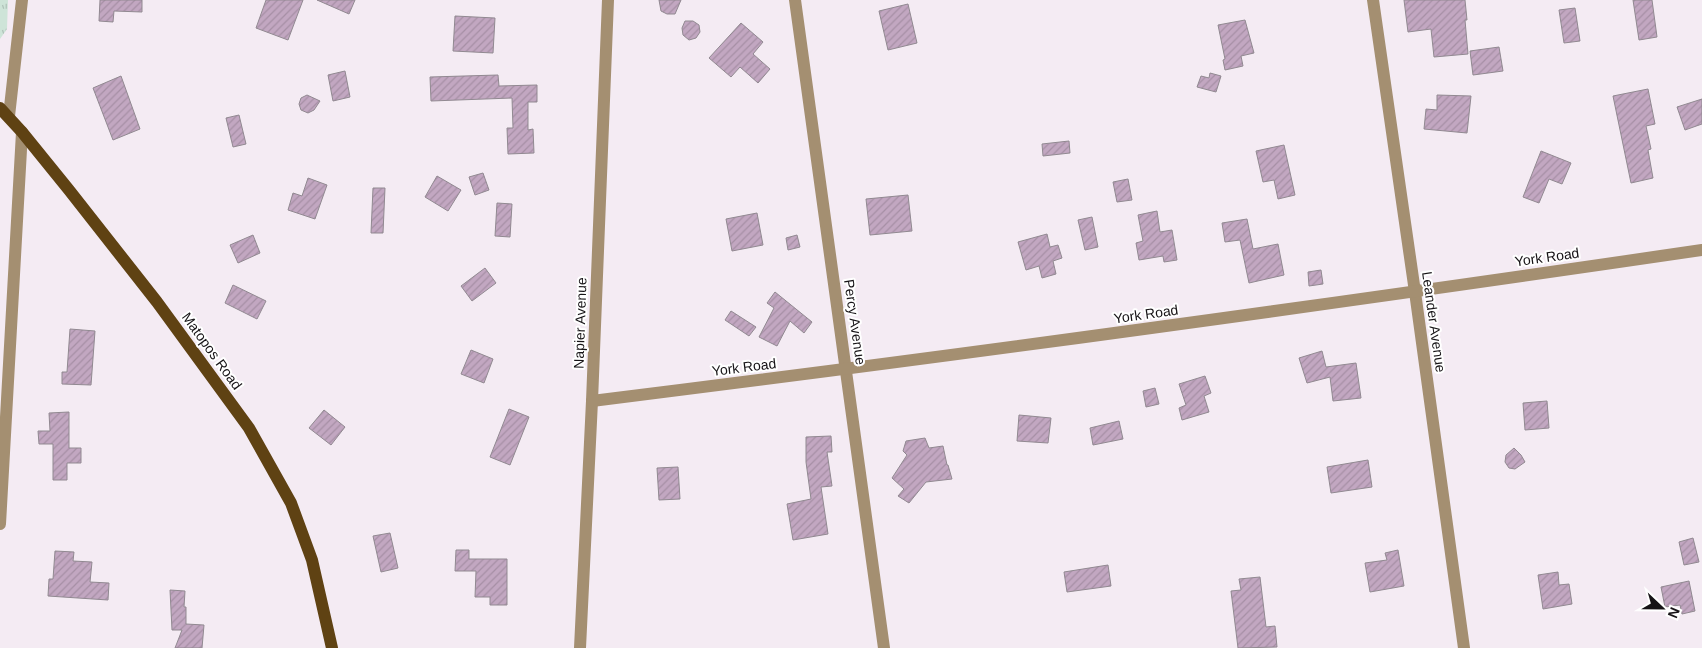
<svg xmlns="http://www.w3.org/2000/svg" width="1702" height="648" viewBox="0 0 1702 648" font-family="Arial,sans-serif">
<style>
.grass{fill:url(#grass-tufts)}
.building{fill:url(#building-hatch);stroke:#918991}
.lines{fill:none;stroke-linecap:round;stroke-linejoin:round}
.minor{stroke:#a48f71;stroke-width:12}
.major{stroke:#5f4213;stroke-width:12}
.labels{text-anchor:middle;stroke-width:4;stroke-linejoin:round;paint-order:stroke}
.street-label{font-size:14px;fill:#161316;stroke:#fff}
</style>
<defs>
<pattern id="grass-tufts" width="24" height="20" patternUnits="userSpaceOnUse" patternTransform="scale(1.25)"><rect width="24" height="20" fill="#cee4d8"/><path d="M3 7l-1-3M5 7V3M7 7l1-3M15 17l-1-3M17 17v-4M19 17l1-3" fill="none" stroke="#b0c3b9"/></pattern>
<pattern id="building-hatch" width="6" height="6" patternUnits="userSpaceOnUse" patternTransform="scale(1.25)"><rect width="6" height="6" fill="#c2a7c1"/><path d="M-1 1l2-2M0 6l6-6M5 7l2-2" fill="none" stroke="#a68fa5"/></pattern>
</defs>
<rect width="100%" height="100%" fill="#f4ebf3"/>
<polygon class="grass" points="0,0 8,0 7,29 0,39"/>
<g class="building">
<polygon points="100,0 142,0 142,12 114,11 113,22 99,21"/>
<polygon points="266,0 303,0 288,40 256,28"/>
<polygon points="317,0 355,0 349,14"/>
<polygon points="659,0 681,0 675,14 667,14 661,11"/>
<polygon points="1404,0 1465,0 1467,20 1465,20 1468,54 1434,57 1431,29 1408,32"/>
<polygon points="1633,0 1652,0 1657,37 1639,40"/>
<polygon points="908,4 917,43 888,50 879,11"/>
<polygon points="1575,8 1580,41 1564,43 1559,10"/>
<polygon points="455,16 495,18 493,53 453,51"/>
<polygon points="1245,20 1254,53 1241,56 1243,66 1225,70 1223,60 1225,59 1218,25"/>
<polygon points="685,21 693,21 699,25 700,32 696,38 689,40 683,35 682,28"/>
<polygon points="741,23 763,42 753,54 770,69 758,83 740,67 731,77 709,58"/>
<polygon points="1499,47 1503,71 1473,75 1470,51"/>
<polygon points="345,71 350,97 333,101 328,75"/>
<polygon points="1210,73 1221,76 1216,92 1197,87 1201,76 1209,78"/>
<polygon points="498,75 499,86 537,85 537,102 528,102 528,130 533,129 534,153 508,154 507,128 513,128 512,98 431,101 430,77"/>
<polygon points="121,76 140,129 113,140 93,88"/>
<polygon points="1648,89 1655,124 1646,126 1651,149 1648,150 1653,178 1631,183 1613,96"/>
<polygon points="307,95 320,101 314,110 308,113 301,110 299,104 301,98"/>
<polygon points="1437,95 1471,96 1467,133 1424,129 1426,109 1437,110"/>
<polygon points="1702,99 1702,124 1685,130 1677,107"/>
<polygon points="239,115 246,144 233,147 226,118"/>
<polygon points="1069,141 1070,153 1043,156 1042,144"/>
<polygon points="1284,145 1295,195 1278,199 1274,180 1263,182 1256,151"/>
<polygon points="1541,151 1571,163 1562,184 1549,179 1539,203 1523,197"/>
<polygon points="483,173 489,190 475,195 469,177"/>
<polygon points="437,176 461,190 448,211 425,197"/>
<polygon points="308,178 327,185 315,219 288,210 293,193 302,196"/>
<polygon points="1128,179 1132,200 1117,202 1113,182"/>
<polygon points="373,188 385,188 383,233 371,233"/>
<polygon points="908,195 912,231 870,235 866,199"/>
<polygon points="497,203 512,204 510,237 495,236"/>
<polygon points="1157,211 1160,232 1172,230 1177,260 1164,262 1163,256 1139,260 1136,243 1143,241 1138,215"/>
<polygon points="757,213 763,245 732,251 726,219"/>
<polygon points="1092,217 1098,247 1085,250 1078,220"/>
<polygon points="1247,219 1253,249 1278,244 1284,275 1249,283 1240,240 1225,242 1222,223"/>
<polygon points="1047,234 1050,247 1058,245 1062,258 1053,261 1056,274 1042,278 1039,266 1026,270 1018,242"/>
<polygon points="253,235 260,253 238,263 230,245"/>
<polygon points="797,235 800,247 788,250 786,238"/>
<polygon points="485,268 496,283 472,301 461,286"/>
<polygon points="1321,270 1323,284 1309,286 1308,272"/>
<polygon points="233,285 266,301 257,319 225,303"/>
<polygon points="775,292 812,322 804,333 790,321 777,346 759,337 774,308 767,303"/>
<polygon points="731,311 756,327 749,336 725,320"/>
<polygon points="70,329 95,331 91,385 62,384 62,372 67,372"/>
<polygon points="471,350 493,359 484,383 461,374"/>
<polygon points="1322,351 1326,367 1356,363 1361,398 1333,401 1330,377 1307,383 1299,358"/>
<polygon points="1205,376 1211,393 1204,396 1209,412 1182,420 1179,408 1186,405 1179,384"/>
<polygon points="1155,388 1159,404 1146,407 1143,391"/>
<polygon points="1547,401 1549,428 1525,430 1523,403"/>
<polygon points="509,409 529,417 510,465 490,457"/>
<polygon points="324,410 345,427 331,445 309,428"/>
<polygon points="69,412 69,448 81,448 81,463 67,463 67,480 53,480 53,444 39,444 38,431 50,431 49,413"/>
<polygon points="1019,415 1051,418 1048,443 1017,441"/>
<polygon points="1119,421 1123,439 1093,445 1090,428"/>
<polygon points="831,436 832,452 827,452 832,486 821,487 828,534 793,540 787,504 811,499 806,462 806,437"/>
<polygon points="925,438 929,448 943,446 947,465 948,465 952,479 926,482 909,503 898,496 904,489 892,478 907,455 903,451 906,441"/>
<polygon points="1514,448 1521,455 1525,462 1515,469 1509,468 1505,462 1506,455"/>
<polygon points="1368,460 1372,487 1331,493 1327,467"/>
<polygon points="678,467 680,499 659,500 657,468"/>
<polygon points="390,533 398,568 381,572 373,536"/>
<polygon points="1693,538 1699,562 1684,565 1679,542"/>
<polygon points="456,550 469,550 469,559 507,559 507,605 490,605 490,597 475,597 476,571 455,571"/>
<polygon points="1398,550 1404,586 1370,592 1365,563 1387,560 1385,553"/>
<polygon points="55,551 74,552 73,561 92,562 90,582 109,583 108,600 48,596 49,579 53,579"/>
<polygon points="1108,565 1111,586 1067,592 1064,572"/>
<polygon points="1558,572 1559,585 1569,584 1572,604 1543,609 1538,575"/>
<polygon points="1260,577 1266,627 1275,626 1277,647 1238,648 1231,591 1241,590 1239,579"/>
<polygon points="1689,581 1695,611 1682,614 1680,605 1665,607 1661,587"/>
<polygon points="170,590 185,591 184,607 186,607 186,624 204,625 202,648 175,648 182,630 172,630"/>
</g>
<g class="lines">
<g class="minor">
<polyline points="795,0 884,648"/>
<polyline points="1373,0 1415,292 1464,648"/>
<polyline points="9,116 22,0"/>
<path d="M 592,401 C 963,355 1333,304 1702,250"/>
<polyline points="0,524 22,132"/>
<polyline points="580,648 592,401 608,0"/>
</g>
<polyline class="major" points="0,108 22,132 69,190 157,302 249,428 291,503 312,560 332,648"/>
</g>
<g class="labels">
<g class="street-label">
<text transform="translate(1547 257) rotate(-8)" y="5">York Road</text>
<text transform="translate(1146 314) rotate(-8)" y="5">York Road</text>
<text transform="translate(855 322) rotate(82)" y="5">Percy Avenue</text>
<text transform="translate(1434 322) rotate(82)" y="5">Leander Avenue</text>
<text transform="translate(580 323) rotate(-88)" y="5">Napier Avenue</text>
<text transform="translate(212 351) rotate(54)" y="5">Matopos Road</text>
<text transform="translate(744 367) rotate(-7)" y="5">York Road</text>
</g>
</g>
<g transform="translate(1662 608) rotate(112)" stroke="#ffffff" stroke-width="4" paint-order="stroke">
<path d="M0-4L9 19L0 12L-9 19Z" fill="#161316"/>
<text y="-8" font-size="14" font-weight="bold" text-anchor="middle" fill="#161316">N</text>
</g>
</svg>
